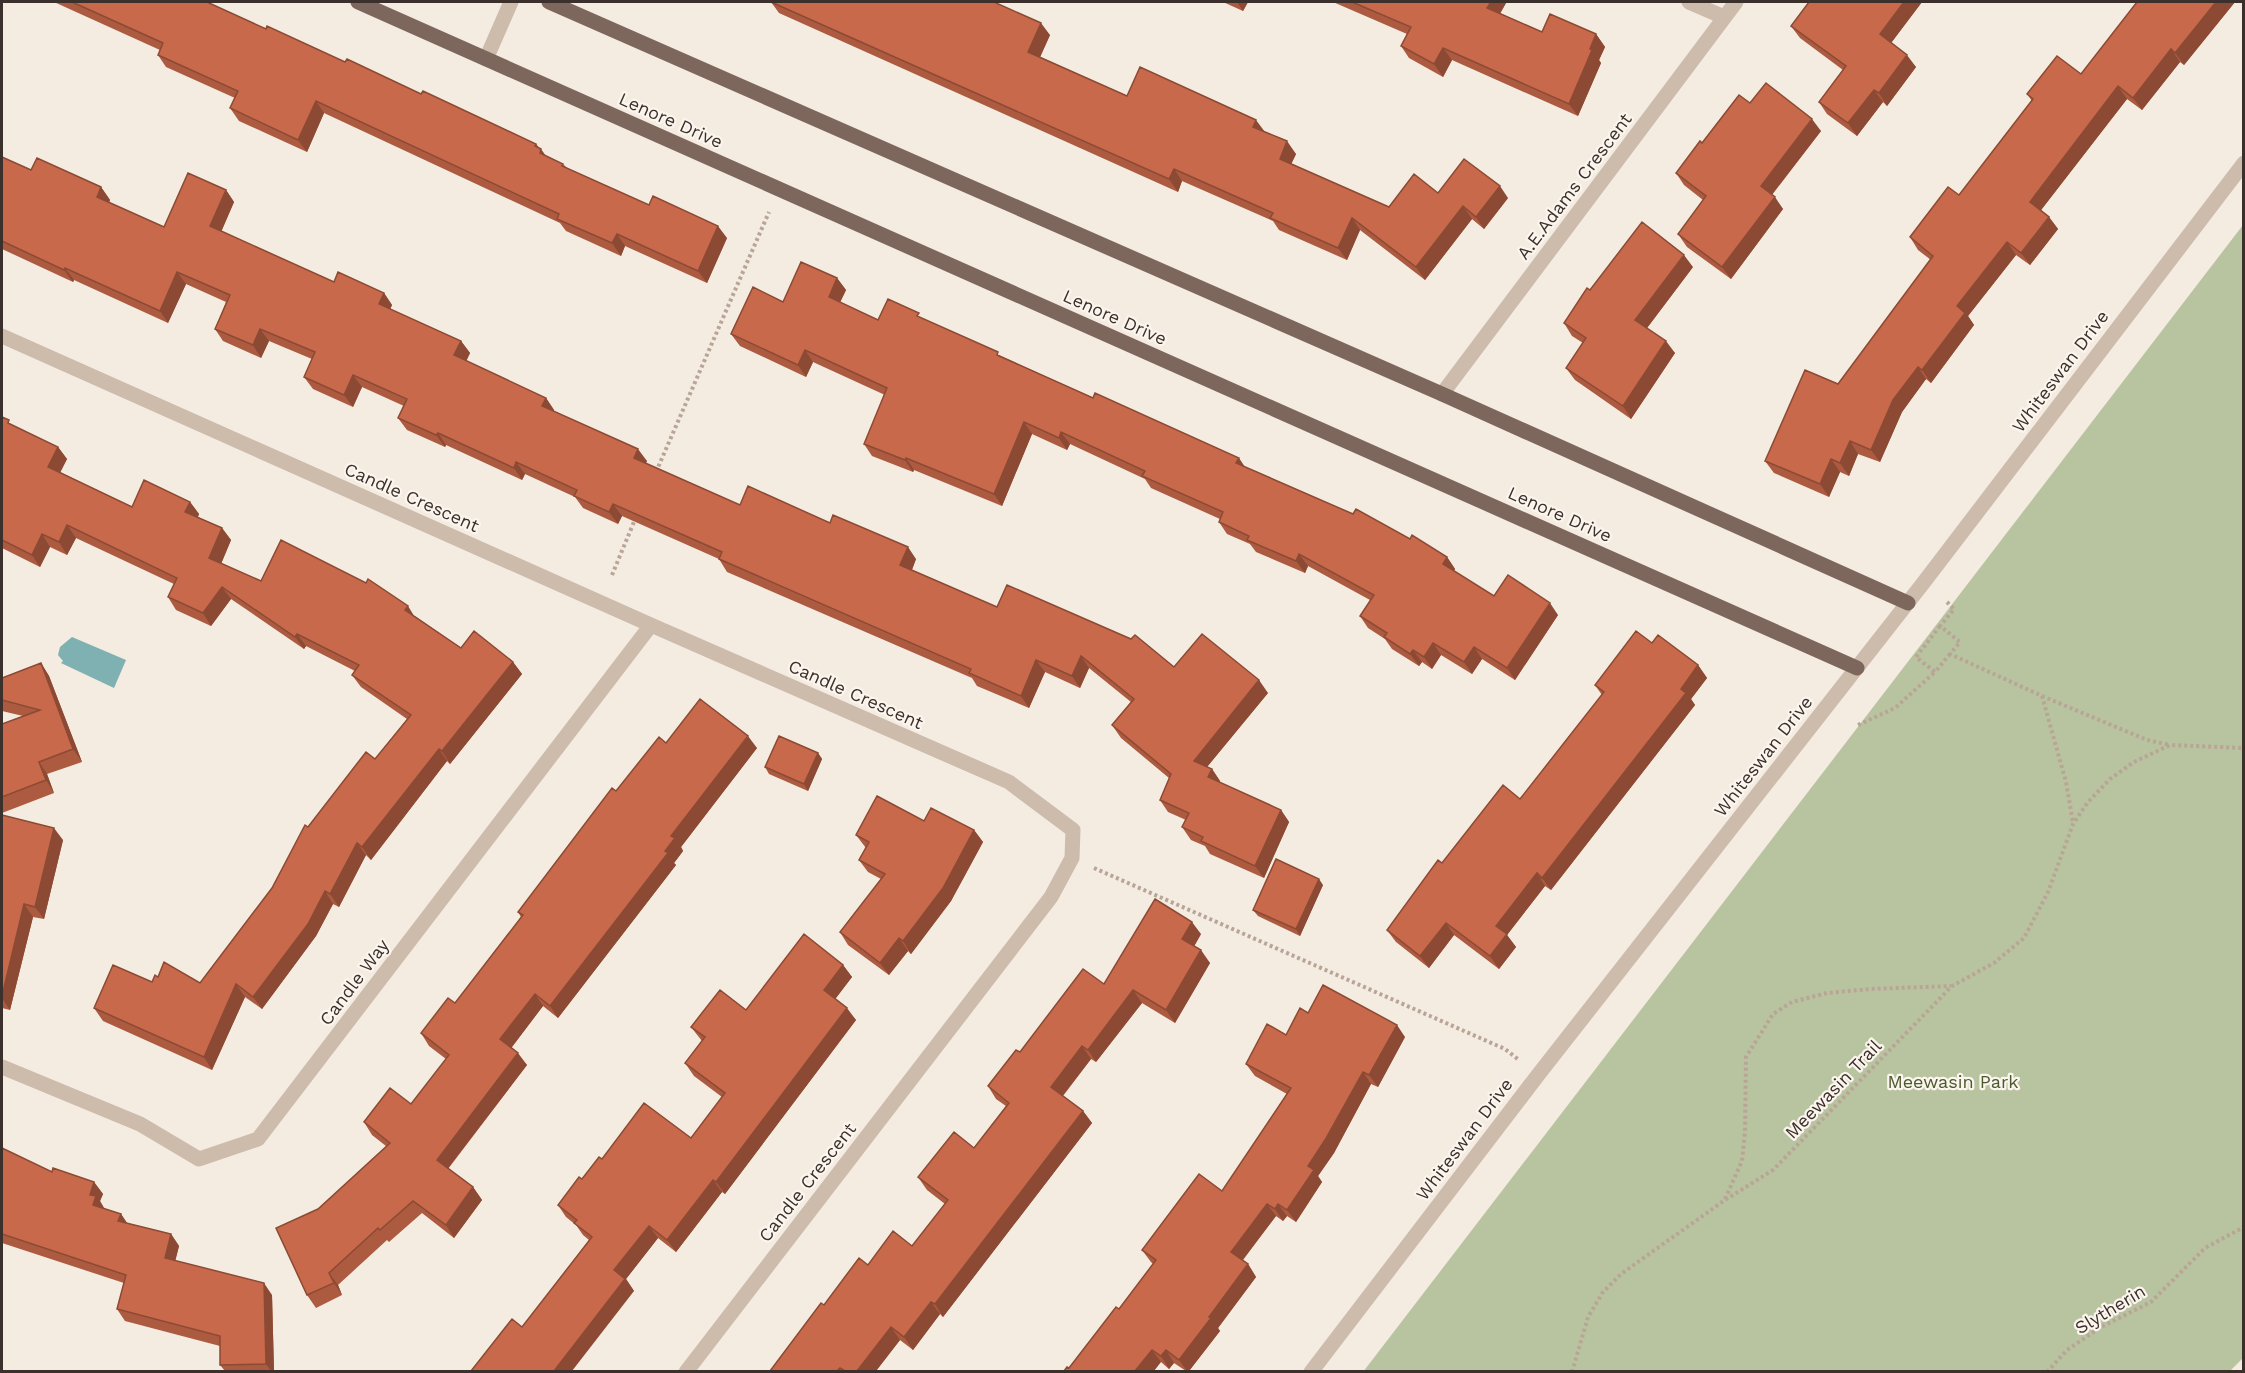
<svg xmlns="http://www.w3.org/2000/svg" width="2245" height="1373" font-family="'Work Sans',sans-serif">
  <style>
    .green { fill: #b8c4a0 }
    .water { fill: #7fb0b2 }
    .lines { fill: none; stroke-linecap: round; stroke-linejoin: round }
    .path { stroke: #b9a596; stroke-width: 4; stroke-dasharray: 3 3; stroke-linecap: butt }
    .minor { stroke: #cdbbac; stroke-width: 15 }
    .major { stroke: #7d675c; stroke-width: 15 }
    .wall { fill: #ac5a40 }
    .shaded-wall { fill: #8c4a34 }
    .building { fill: #c8694b; stroke: #8c4a34; stroke-width: 1.5 }
    .labels { text-anchor: middle; dominant-baseline: central; stroke-width: 4.5; stroke-linejoin: round; paint-order: stroke }
    .street-label { font-size: 18px; fill: #3b302b; stroke: #fbf5ee }
    .park-label { font-size: 18px; fill: #4a5a2e; stroke: #fbf5ee }
  </style>
  <rect width="100%" height="100%" fill="#f4ebe1"/>
  <path class="green" d="M 2243,225 L 2243,1358 L 2229,1372 L 1363,1372 Z"/>
  <path class="water" d="M 72,637 L 126,660 L 114,688 L 61,663 L 63,661 L 58,655 L 60,647 Z"/>
  <g class="lines">
    <path class="path" d="M 656,472 L 769,212
      M 612,575 L 636,517
      M 1947,602 L 1954,609 L 1940,626 L 1960,642 L 1950,654 L 2042,696 L 2066,782 L 2073,823
      M 1940,626 L 1916,657 L 1935,672 L 1950,654
      M 2042,696 L 2147,740 L 2170,745
      M 1858,725 L 1895,708 L 1935,672
      M 1094,868 L 1505,1049 L 1519,1060
      M 1725,1199 L 1742,1161 L 1745,1131 L 1746,1057 L 1773,1014 L 1792,1002 L 1827,993 L 1870,989 L 1951,986
      M 1572,1372 L 1588,1317 L 1603,1292 L 1621,1274 L 1725,1200 L 1773,1170 L 1952,986 L 1994,963 L 2024,938 L 2048,892 L 2073,824 L 2088,802 L 2110,779 L 2134,762 L 2170,745 L 2244,748
      M 2047,1372 L 2067,1350 L 2101,1327 L 2151,1302 L 2205,1248 L 2244,1227"/>
    <path class="minor" d="M 1689,2 L 1724,17
      M 486,59 L 511,2
      M 2,336 L 651,625 L 1009,782 L 1073,830 L 1072,858 L 1051,897 L 686,1372
      M 1442,394 L 1736,2
      M 2,1067 L 140,1124 L 199,1159 L 258,1139 L 651,625
      M 1311,1372 L 1538,1075 L 1924,582 L 2244,163"/>
    <path class="major" d="M 358,2 L 1857,668
      M 549,2 L 1442,394 L 1908,603"/>
  </g>
  <path class="wall" d="M 54,2 L 207,2 L 266,29 L 421,94 L 536,144 L 546,156 L 563,164 L 567,168 L 649,205 L 727,238 L 707,283 L 625,246 L 621,256 L 566,231 L 560,223 L 324,113 L 307,152 L 239,121 L 230,108 L 235,98 L 166,67 L 158,55 L 160,50 Z
    M 771,2 L 1050,35 L 1040,57 L 1127,96 L 1264,131 L 1296,154 L 1291,164 L 1389,207 L 1438,193 L 1508,198 L 1484,229 L 1472,219 L 1425,280 L 1360,230 L 1347,260 L 1279,230 L 1273,221 L 1182,181 L 1178,192 L 779,13 Z
    M 1223,2 L 1248,2 L 1243,11 Z
    M 1333,2 L 1505,2 L 1506,3 L 1500,13 L 1542,32 L 1596,34 L 1605,47 L 1599,60 L 1601,63 L 1578,116 L 1452,60 L 1443,77 L 1409,58 L 1401,46 L 1407,34 Z
    M 1922,2 L 1891,43 L 1916,67 L 1887,106 L 1883,102 L 1857,136 L 1827,114 L 1819,102 L 1843,70 L 1800,38 L 1791,26 Z
    M 2137,2 L 2235,2 L 2184,65 L 2180,62 L 2142,110 L 2127,99 L 2041,210 L 2049,217 L 2058,229 L 2030,265 L 2016,255 L 1968,316 L 1974,325 L 1931,383 L 1926,379 L 1902,412 L 1880,462 L 1858,454 L 1849,476 L 1840,472 L 1829,497 L 1774,473 L 1765,461 L 1838,384 L 1931,260 L 1918,250 L 1910,237 L 1959,195 L 2032,101 L 2027,94 L 2081,74 Z
    M 1750,103 L 1821,131 L 1772,195 L 1783,209 L 1731,279 L 1687,247 L 1678,234 L 1703,200 L 1684,185 L 1676,173 L 1702,143 Z
    M 2,157 L 31,170 L 101,187 L 110,200 L 109,203 L 164,227 L 226,190 L 234,202 L 221,232 L 334,282 L 384,293 L 392,305 L 390,309 L 461,341 L 470,353 L 466,361 L 546,398 L 554,410 L 554,411 L 647,461 L 645,464 L 740,505 L 830,523 L 916,559 L 912,570 L 997,607 L 1174,667 L 1268,693 L 1207,767 L 1212,769 L 1220,781 L 1220,783 L 1281,810 L 1289,822 L 1264,878 L 1210,854 L 1205,846 L 1191,840 L 1182,827 L 1186,820 L 1168,812 L 1160,800 L 1169,778 L 1121,738 L 1112,725 L 1131,702 L 1089,668 L 1080,688 L 1045,672 L 1029,708 L 977,686 L 972,678 L 727,572 L 719,559 L 622,516 L 618,524 L 583,508 L 575,497 L 525,474 L 522,480 L 446,445 L 445,447 L 407,430 L 398,418 L 404,406 L 362,387 L 353,407 L 313,389 L 304,377 L 312,359 L 269,341 L 261,358 L 223,341 L 215,329 L 226,302 L 186,284 L 168,323 L 74,280 L 73,282 L 2,249 Z
    M 1693,267 L 1647,328 L 1675,353 L 1631,419 L 1575,380 L 1566,368 L 1583,343 L 1572,336 L 1564,323 L 1590,290 Z
    M 837,278 L 846,290 L 840,302 L 878,320 L 922,318 L 1001,356 L 1245,467 L 1410,539 L 1447,557 L 1455,569 L 1454,571 L 1494,596 L 1558,615 L 1515,680 L 1482,659 L 1472,674 L 1441,655 L 1432,669 L 1422,662 L 1419,666 L 1392,649 L 1385,639 L 1368,628 L 1360,616 L 1370,600 L 1308,566 L 1305,573 L 1256,552 L 1250,544 L 1227,534 L 1219,522 L 1220,519 L 1151,488 L 1145,479 L 1070,444 L 1067,450 L 1032,434 L 1002,506 L 914,470 L 913,472 L 872,456 L 864,444 L 885,395 L 813,362 L 806,377 L 740,346 L 731,334 L 783,302 Z
    M 2,417 L 13,426 L 58,447 L 67,459 L 60,472 L 132,507 L 190,502 L 199,514 L 198,517 L 222,528 L 231,540 L 221,564 L 261,581 L 415,616 L 461,648 L 513,662 L 522,674 L 450,764 L 447,761 L 371,860 L 366,855 L 339,907 L 333,904 L 316,936 L 262,1009 L 245,997 L 212,1070 L 103,1021 L 94,1008 L 152,982 L 158,977 L 200,983 L 272,888 L 308,827 L 375,759 L 407,719 L 361,687 L 352,675 L 355,671 L 306,646 L 304,649 L 231,599 L 211,626 L 176,610 L 168,597 L 174,584 L 76,538 L 67,555 L 50,547 L 40,567 L 2,548 Z
    M 1652,643 L 1698,665 L 1707,678 L 1691,699 L 1695,705 L 1551,890 L 1545,886 L 1507,935 L 1516,947 L 1499,969 L 1454,935 L 1429,968 L 1396,942 L 1387,930 L 1520,799 L 1602,695 L 1595,685 Z
    M 41,663 L 49,676 L 82,762 L 47,774 L 54,793 L 2,813 L 2,724 L 23,716 L 2,711 L 2,678 Z
    M 666,743 L 757,748 L 681,847 L 683,851 L 674,863 L 676,865 L 558,1018 L 543,1006 L 511,1048 L 527,1065 L 448,1169 L 473,1187 L 482,1200 L 454,1238 L 422,1213 L 389,1242 L 387,1240 L 338,1285 L 342,1295 L 316,1308 L 307,1295 L 386,1146 L 372,1135 L 364,1122 L 411,1104 L 446,1059 L 429,1046 L 421,1033 L 455,1003 L 521,917 L 518,912 L 616,791 Z
    M 818,753 L 822,759 L 808,791 L 769,774 L 765,767 Z
    M 2,815 L 63,840 L 44,919 L 33,917 L 10,1010 L 2,1008 Z
    M 924,821 L 974,830 L 983,842 L 951,901 L 911,954 L 908,951 L 889,975 L 848,945 L 840,932 L 881,879 L 868,872 L 859,860 L 866,848 L 856,835 Z
    M 1323,885 L 1300,936 L 1258,916 L 1253,910 Z
    M 1201,934 L 1194,946 L 1210,963 L 1175,1023 L 1142,1003 L 1096,1062 L 1091,1059 L 1063,1096 L 1083,1111 L 1092,1123 L 943,1317 L 940,1314 L 913,1350 L 900,1340 L 876,1371 L 770,1371 L 824,1305 L 868,1265 L 912,1246 L 945,1204 L 927,1190 L 918,1177 L 974,1148 L 1006,1106 L 996,1099 L 988,1086 L 1020,1052 L 1104,984 Z
    M 843,965 L 852,977 L 835,999 L 856,1020 L 725,1194 L 722,1192 L 676,1252 L 658,1238 L 626,1279 L 634,1291 L 522,1327 L 589,1240 L 583,1235 L 576,1225 L 566,1217 L 558,1205 L 602,1159 L 691,1138 L 722,1097 L 694,1076 L 685,1063 L 702,1041 L 691,1027 L 746,1010 Z
    M 1308,1013 L 1405,1037 L 1378,1087 L 1371,1084 L 1334,1153 L 1318,1176 L 1322,1182 L 1296,1222 L 1287,1216 L 1283,1221 L 1276,1216 L 1242,1260 L 1248,1264 L 1256,1277 L 1218,1328 L 1220,1331 L 1189,1371 L 1186,1371 L 1174,1363 L 1169,1369 L 1161,1362 L 1069,1368 L 1119,1309 L 1153,1264 L 1151,1262 L 1142,1250 L 1222,1191 L 1287,1094 L 1255,1076 L 1246,1064 L 1286,1035 Z
    M 2,1148 L 52,1172 L 94,1182 L 103,1194 L 100,1201 L 104,1208 L 104,1209 L 121,1214 L 127,1223 L 171,1234 L 179,1246 L 175,1261 L 272,1295 L 274,1371 L 225,1371 L 220,1365 L 220,1346 L 125,1321 L 117,1309 L 124,1283 L 2,1243 Z"/>
  <path class="shaded-wall" d="M 1237,2 L 1248,2 L 1243,11 Z
    M 1491,2 L 1505,2 L 1506,3 L 1496,21 L 1487,8 Z
    M 1904,2 L 1922,2 L 1888,47 L 1880,34 Z
    M 2216,2 L 2235,2 L 2184,65 L 2175,53 Z
    M 1041,23 L 1050,35 L 1037,64 L 1028,52 Z
    M 1596,34 L 1605,47 L 1599,60 L 1601,63 L 1578,116 L 1569,104 Z
    M 1443,48 L 1452,60 L 1443,77 L 1434,64 Z
    M 2171,49 L 2180,62 L 2142,110 L 2133,98 Z
    M 1907,55 L 1916,67 L 1887,106 L 1879,93 Z
    M 2118,86 L 2127,99 L 2038,214 L 2030,202 Z
    M 1874,90 L 1883,102 L 1857,136 L 1848,123 Z
    M 316,101 L 324,113 L 307,152 L 298,140 Z
    M 1812,119 L 1821,131 L 1769,198 L 1761,186 Z
    M 1256,120 L 1265,132 L 1253,127 Z
    M 1287,141 L 1296,154 L 1288,171 L 1280,159 Z
    M 536,144 L 541,151 L 541,149 L 550,162 L 548,166 L 535,146 Z
    M 1174,169 L 1182,181 L 1178,192 L 1169,179 Z
    M 1500,186 L 1508,198 L 1484,229 L 1476,217 Z
    M 101,187 L 110,200 L 105,210 L 97,197 Z
    M 226,190 L 234,202 L 218,239 L 210,226 Z
    M 1775,197 L 1783,209 L 1731,279 L 1722,267 Z
    M 1463,206 L 1472,219 L 1425,280 L 1416,267 Z
    M 2049,217 L 2058,229 L 2030,265 L 2021,253 Z
    M 1352,218 L 1360,230 L 1347,260 L 1338,248 Z
    M 718,226 L 727,238 L 707,283 L 698,271 Z
    M 617,234 L 625,246 L 621,256 L 612,243 Z
    M 2007,242 L 2016,255 L 1968,316 L 1974,325 L 1931,383 L 1922,370 L 1957,306 Z
    M 1684,255 L 1693,267 L 1644,332 L 1635,320 Z
    M 65,268 L 74,280 L 73,282 L 64,270 Z
    M 177,272 L 186,284 L 168,323 L 160,311 Z
    M 837,278 L 846,290 L 837,309 L 829,297 Z
    M 384,293 L 392,305 L 387,316 L 379,304 Z
    M 260,329 L 269,341 L 261,358 L 253,345 Z
    M 461,341 L 470,353 L 463,368 L 454,355 Z
    M 1666,341 L 1675,353 L 1631,419 L 1623,406 Z
    M 805,350 L 813,362 L 806,377 L 798,365 Z
    M 1918,367 L 1926,379 L 1902,412 L 1880,462 L 1871,450 L 1893,400 Z
    M 353,375 L 362,387 L 353,407 L 344,395 Z
    M 546,398 L 554,410 L 550,418 L 542,406 Z
    M 1024,422 L 1032,434 L 1002,506 L 994,494 Z
    M 1061,432 L 1070,444 L 1067,450 L 1059,438 Z
    M 438,433 L 446,445 L 445,447 L 436,435 Z
    M 1850,441 L 1858,454 L 1849,476 L 1840,463 Z
    M 58,447 L 67,459 L 57,479 L 48,467 Z
    M 638,449 L 647,461 L 642,471 L 634,458 Z
    M 906,458 L 914,470 L 913,472 L 905,460 Z
    M 1239,458 L 1247,470 L 1236,463 Z
    M 1831,459 L 1840,472 L 1829,497 L 1820,484 Z
    M 516,462 L 525,474 L 522,480 L 514,468 Z
    M 190,502 L 199,514 L 194,525 L 185,512 Z
    M 613,504 L 622,516 L 618,524 L 609,512 Z
    M 67,525 L 76,538 L 67,555 L 59,542 Z
    M 222,528 L 231,540 L 218,571 L 209,558 Z
    M 42,534 L 50,547 L 40,567 L 32,555 Z
    M 908,547 L 916,559 L 909,577 L 900,565 Z
    M 1299,554 L 1308,566 L 1305,573 L 1296,561 Z
    M 1447,557 L 1455,569 L 1451,576 L 1443,564 Z
    M 222,587 L 231,599 L 211,626 L 203,613 Z
    M 1550,603 L 1558,615 L 1515,680 L 1507,668 Z
    M 408,606 L 416,619 L 405,610 Z
    M 297,634 L 306,646 L 304,649 L 295,637 Z
    M 1433,643 L 1441,655 L 1432,669 L 1424,657 Z
    M 1474,647 L 1482,659 L 1472,674 L 1464,662 Z
    M 1413,650 L 1422,662 L 1419,666 L 1410,654 Z
    M 1081,656 L 1089,668 L 1080,688 L 1072,676 Z
    M 1036,660 L 1045,672 L 1029,708 L 1021,696 Z
    M 513,662 L 522,674 L 450,764 L 442,751 Z
    M 41,663 L 49,676 L 82,762 L 73,749 Z
    M 1698,665 L 1707,678 L 1691,699 L 1695,705 L 1551,890 L 1542,878 Z
    M 1259,680 L 1268,693 L 1202,773 L 1194,761 Z
    M 748,736 L 757,748 L 681,847 L 683,851 L 674,863 L 676,865 L 558,1018 L 550,1006 L 665,851 L 671,836 Z
    M 439,749 L 447,761 L 371,860 L 362,847 Z
    M 818,753 L 822,759 L 808,791 L 804,784 Z
    M 39,762 L 47,774 L 54,793 L 46,780 Z
    M 1212,769 L 1220,781 L 1216,790 L 1208,777 Z
    M 1281,810 L 1289,822 L 1264,878 L 1255,866 Z
    M 54,828 L 63,840 L 44,919 L 35,907 Z
    M 974,830 L 983,842 L 951,901 L 911,954 L 903,941 Z
    M 357,843 L 366,855 L 339,907 L 330,894 Z
    M 1537,873 L 1545,886 L 1507,935 L 1516,947 L 1499,969 L 1490,956 L 1496,926 Z
    M 1319,879 L 1323,885 L 1300,936 L 1296,929 Z
    M 325,891 L 333,904 L 316,936 L 262,1009 L 253,997 Z
    M 24,904 L 33,917 L 10,1010 L 2,998 L 2,996 Z
    M 1192,922 L 1201,934 L 1191,952 L 1182,939 Z
    M 1446,923 L 1454,935 L 1429,968 L 1420,956 Z
    M 899,938 L 908,951 L 889,975 L 880,963 Z
    M 1201,950 L 1210,963 L 1175,1023 L 1166,1010 Z
    M 843,965 L 852,977 L 833,1002 L 824,990 Z
    M 236,984 L 245,997 L 212,1070 L 204,1057 Z
    M 1133,990 L 1142,1003 L 1096,1062 L 1088,1050 Z
    M 535,994 L 543,1006 L 509,1051 L 500,1039 Z
    M 847,1008 L 856,1020 L 725,1194 L 716,1182 Z
    M 1397,1025 L 1405,1037 L 1378,1087 L 1369,1075 Z
    M 1082,1046 L 1091,1059 L 1060,1099 L 1051,1087 Z
    M 518,1053 L 527,1065 L 445,1172 L 437,1160 Z
    M 1363,1072 L 1371,1084 L 1334,1153 L 1318,1176 L 1322,1182 L 1296,1222 L 1287,1210 L 1308,1166 Z
    M 1083,1111 L 1092,1123 L 943,1317 L 935,1304 Z
    M 713,1180 L 722,1192 L 676,1252 L 667,1240 Z
    M 94,1182 L 103,1194 L 100,1201 L 104,1208 L 101,1217 L 93,1205 L 90,1195 Z
    M 473,1187 L 482,1200 L 454,1238 L 446,1225 Z
    M 1267,1204 L 1276,1216 L 1240,1264 L 1231,1252 Z
    M 1278,1204 L 1287,1216 L 1283,1221 L 1275,1209 Z
    M 121,1214 L 129,1226 L 118,1221 Z
    M 649,1226 L 658,1238 L 626,1279 L 634,1291 L 572,1371 L 554,1371 L 614,1270 Z
    M 171,1234 L 179,1246 L 173,1270 L 165,1258 Z
    M 1248,1264 L 1256,1277 L 1218,1328 L 1220,1331 L 1189,1371 L 1187,1371 L 1179,1360 L 1209,1317 Z
    M 329,1273 L 338,1285 L 342,1295 L 334,1283 Z
    M 264,1283 L 272,1295 L 274,1371 L 271,1371 L 266,1364 Z
    M 931,1302 L 940,1314 L 913,1350 L 904,1337 Z
    M 891,1327 L 900,1340 L 876,1371 L 857,1371 Z
    M 1152,1350 L 1161,1362 L 1154,1371 L 1135,1371 Z
    M 1166,1350 L 1174,1363 L 1169,1369 L 1161,1356 Z"/>
  <path class="building" d="M 72,2 L 207,2 L 266,29 L 267,26 L 345,62 L 347,59 L 421,94 L 423,91 L 536,144 L 535,146 L 541,149 L 540,153 L 563,164 L 562,166 L 649,205 L 653,196 L 718,226 L 698,271 L 617,234 L 612,243 L 557,219 L 559,214 L 316,101 L 298,140 L 230,108 L 238,91 L 158,55 L 163,43 Z
    M 771,2 L 994,2 L 1041,23 L 1028,52 L 1127,96 L 1140,67 L 1256,120 L 1253,127 L 1287,141 L 1280,159 L 1389,207 L 1414,174 L 1438,193 L 1464,159 L 1500,186 L 1476,217 L 1463,206 L 1416,267 L 1352,218 L 1338,248 L 1270,218 L 1273,213 L 1174,169 L 1169,179 Z
    M 1352,2 L 1491,2 L 1487,8 L 1542,32 L 1550,14 L 1596,34 L 1590,49 L 1592,50 L 1569,104 L 1443,48 L 1434,64 L 1401,46 L 1411,27 Z
    M 1809,2 L 1904,2 L 1880,34 L 1907,55 L 1879,93 L 1874,90 L 1848,123 L 1819,102 L 1846,66 L 1791,26 Z
    M 2137,2 L 2216,2 L 2175,53 L 2171,49 L 2133,98 L 2118,86 L 2030,202 L 2049,217 L 2021,253 L 2007,242 L 1957,306 L 1965,313 L 1922,370 L 1918,367 L 1893,400 L 1871,450 L 1850,441 L 1840,463 L 1831,459 L 1820,484 L 1765,461 L 1805,370 L 1838,384 L 1933,256 L 1910,237 L 1948,187 L 1959,195 L 2033,99 L 2027,94 L 2057,56 L 2081,74 Z
    M 1766,83 L 1812,119 L 1761,186 L 1775,197 L 1722,267 L 1678,234 L 1706,196 L 1676,173 L 1700,141 L 1702,143 L 1739,95 L 1750,103 Z
    M 2,157 L 31,170 L 37,158 L 101,187 L 97,197 L 164,227 L 188,173 L 226,190 L 210,226 L 334,282 L 338,272 L 384,293 L 379,304 L 461,341 L 454,355 L 546,398 L 542,406 L 638,449 L 634,458 L 740,505 L 748,486 L 830,523 L 833,515 L 908,547 L 900,565 L 997,607 L 1007,585 L 1131,639 L 1135,635 L 1174,667 L 1202,634 L 1259,680 L 1194,761 L 1212,769 L 1208,777 L 1281,810 L 1255,866 L 1201,841 L 1203,837 L 1182,827 L 1189,813 L 1160,800 L 1171,774 L 1112,725 L 1134,699 L 1081,656 L 1072,676 L 1036,660 L 1021,696 L 969,673 L 971,669 L 719,559 L 722,552 L 613,504 L 609,512 L 574,496 L 577,490 L 516,462 L 514,468 L 438,433 L 436,435 L 398,418 L 407,399 L 353,375 L 344,395 L 304,377 L 315,352 L 260,329 L 253,345 L 215,329 L 230,295 L 177,272 L 160,311 L 65,268 L 64,270 L 2,241 Z
    M 1642,222 L 1684,255 L 1635,320 L 1666,341 L 1623,406 L 1566,368 L 1586,338 L 1564,323 L 1587,288 L 1590,290 Z
    M 801,262 L 837,278 L 829,297 L 878,320 L 888,299 L 919,313 L 917,316 L 998,352 L 997,355 L 1093,398 L 1095,393 L 1239,458 L 1236,463 L 1353,514 L 1356,509 L 1410,539 L 1412,535 L 1447,557 L 1443,564 L 1494,596 L 1508,575 L 1550,603 L 1507,668 L 1474,647 L 1464,662 L 1433,643 L 1424,657 L 1413,650 L 1410,654 L 1384,637 L 1387,633 L 1360,616 L 1374,595 L 1299,554 L 1296,561 L 1247,540 L 1249,536 L 1219,522 L 1223,512 L 1142,476 L 1145,471 L 1061,432 L 1059,438 L 1024,422 L 994,494 L 906,458 L 905,460 L 864,444 L 887,388 L 805,350 L 798,365 L 731,334 L 753,287 L 783,302 Z
    M 2,417 L 9,420 L 8,423 L 58,447 L 48,467 L 132,507 L 144,480 L 190,502 L 185,512 L 222,528 L 209,558 L 261,581 L 281,540 L 366,583 L 368,579 L 408,606 L 405,610 L 461,648 L 474,631 L 513,662 L 442,751 L 439,749 L 362,847 L 357,843 L 330,894 L 325,891 L 308,924 L 253,997 L 236,984 L 204,1057 L 94,1008 L 113,965 L 152,982 L 155,975 L 158,977 L 164,962 L 200,983 L 272,888 L 305,825 L 308,827 L 366,752 L 375,759 L 411,715 L 352,675 L 359,665 L 297,634 L 295,637 L 222,587 L 203,613 L 168,597 L 177,578 L 67,525 L 59,542 L 42,534 L 32,555 L 2,540 Z
    M 1636,631 L 1652,643 L 1658,635 L 1698,665 L 1681,689 L 1686,693 L 1542,878 L 1537,873 L 1496,926 L 1507,934 L 1490,956 L 1446,923 L 1420,956 L 1387,930 L 1438,860 L 1442,863 L 1503,785 L 1520,799 L 1604,692 L 1595,685 Z
    M 41,663 L 73,749 L 39,762 L 46,780 L 2,797 L 2,724 L 40,710 L 2,700 L 2,678 Z
    M 700,699 L 748,736 L 671,836 L 675,838 L 665,851 L 668,853 L 550,1006 L 535,994 L 500,1039 L 518,1053 L 437,1160 L 473,1187 L 446,1225 L 413,1201 L 380,1230 L 378,1228 L 329,1273 L 334,1283 L 307,1295 L 276,1228 L 318,1209 L 390,1143 L 364,1122 L 390,1088 L 411,1104 L 449,1055 L 421,1033 L 448,998 L 455,1003 L 523,915 L 518,912 L 612,788 L 616,791 L 659,737 L 666,743 Z
    M 779,736 L 818,753 L 804,784 L 765,767 Z
    M 877,796 L 924,821 L 931,808 L 974,830 L 943,888 L 903,941 L 899,938 L 880,963 L 840,932 L 885,874 L 859,860 L 869,842 L 856,835 Z
    M 2,815 L 54,828 L 35,907 L 24,904 L 2,996 Z
    M 1276,859 L 1319,879 L 1296,929 L 1253,910 Z
    M 1155,899 L 1192,922 L 1182,939 L 1201,950 L 1166,1010 L 1133,990 L 1088,1050 L 1082,1046 L 1051,1087 L 1083,1111 L 935,1304 L 931,1302 L 904,1337 L 891,1327 L 857,1371 L 845,1371 L 840,1368 L 837,1371 L 770,1371 L 821,1303 L 824,1305 L 859,1258 L 868,1265 L 893,1231 L 912,1246 L 948,1200 L 918,1177 L 954,1132 L 974,1148 L 1009,1103 L 988,1086 L 1016,1050 L 1020,1052 L 1083,969 L 1104,984 Z
    M 804,934 L 843,965 L 824,990 L 847,1008 L 716,1182 L 713,1180 L 667,1240 L 649,1226 L 614,1270 L 625,1279 L 554,1371 L 471,1371 L 512,1319 L 522,1327 L 592,1237 L 574,1223 L 577,1220 L 558,1205 L 579,1177 L 582,1179 L 599,1157 L 602,1159 L 644,1103 L 691,1138 L 725,1093 L 685,1063 L 705,1037 L 691,1027 L 720,990 L 746,1010 Z
    M 1323,985 L 1397,1025 L 1369,1075 L 1363,1072 L 1325,1140 L 1308,1166 L 1314,1170 L 1287,1210 L 1278,1204 L 1275,1209 L 1267,1204 L 1231,1252 L 1248,1264 L 1209,1317 L 1211,1318 L 1179,1360 L 1166,1350 L 1161,1356 L 1152,1350 L 1135,1371 L 1064,1371 L 1067,1367 L 1069,1368 L 1116,1307 L 1119,1309 L 1156,1260 L 1142,1250 L 1199,1174 L 1222,1191 L 1291,1088 L 1246,1064 L 1267,1024 L 1286,1035 L 1300,1008 L 1308,1013 Z
    M 2,1148 L 52,1172 L 53,1168 L 94,1182 L 90,1195 L 96,1196 L 93,1205 L 121,1214 L 118,1221 L 171,1234 L 165,1258 L 264,1283 L 266,1364 L 220,1365 L 220,1336 L 117,1309 L 126,1275 L 2,1234 Z"/>
  <g class="labels">
    <g class="street-label">
      <text transform="translate(671 120) rotate(24)">Lenore Drive</text>
      <text transform="translate(1574 186) rotate(-53)">A.E.Adams Crescent</text>
      <text transform="translate(1115 317) rotate(24)">Lenore Drive</text>
      <text transform="translate(2060 371) rotate(-53)">Whiteswan Drive</text>
      <text transform="translate(412 497) rotate(24)">Candle Crescent</text>
      <text transform="translate(1560 514) rotate(24)">Lenore Drive</text>
      <text transform="translate(856 694) rotate(24)">Candle Crescent</text>
      <text transform="translate(1763 756) rotate(-52)">Whiteswan Drive</text>
      <text transform="translate(354 982) rotate(-53)">Candle Way</text>
      <text transform="translate(1833 1089) rotate(-46)">Meewasin Trail</text>
      <text transform="translate(1464 1139) rotate(-53)">Whiteswan Drive</text>
      <text transform="translate(807 1182) rotate(-52)">Candle Crescent</text>
      <text transform="translate(2110 1309) rotate(-31)">Slytherin</text>
    </g>
    <g class="park-label">
      <text x="1953" y="1081">Meewasin Park</text>
    </g>
  </g>
  <rect width="2245" height="1373" fill="none" stroke="#3b302b" stroke-width="6"/>
</svg>
